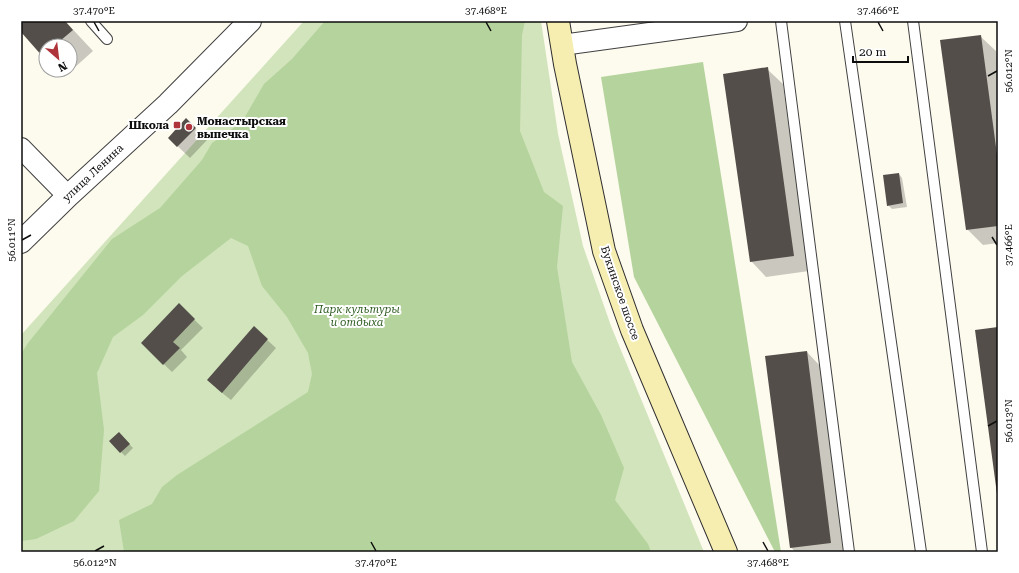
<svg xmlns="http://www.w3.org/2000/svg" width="1019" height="573" font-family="'Roboto Serif',serif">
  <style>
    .green { fill: #d1e4bb }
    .forest { fill: #b5d39c }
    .shadow { fill: #0003 }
    .building { fill: #544e4a }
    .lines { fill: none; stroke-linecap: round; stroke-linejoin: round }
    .service-casing { stroke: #404040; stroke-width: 12 }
    .minor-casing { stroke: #404040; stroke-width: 22 }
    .tertiary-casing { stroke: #404040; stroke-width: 24 }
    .secondary-casing { stroke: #2f2f2f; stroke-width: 24 }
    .service { stroke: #fff; stroke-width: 10 }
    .minor { stroke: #fff; stroke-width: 20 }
    .tertiary { stroke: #fff; stroke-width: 22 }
    .secondary { stroke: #f6eeb0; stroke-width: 22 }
    .ticks { fill: none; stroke: #0d0d0d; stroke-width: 1.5 }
    .poi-dot { fill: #ae333a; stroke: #fff; stroke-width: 1.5 }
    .labels { text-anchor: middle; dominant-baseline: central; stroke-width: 4; stroke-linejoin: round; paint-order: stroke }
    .poi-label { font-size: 11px; font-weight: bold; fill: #0d0d0d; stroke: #fff; text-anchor: start }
    .street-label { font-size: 11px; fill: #0d0d0d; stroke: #fff }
    .park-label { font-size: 11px; font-style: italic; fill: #305d24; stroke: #fff }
    .neatline { fill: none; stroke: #0d0d0d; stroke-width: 1.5 }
    .ticks-label { font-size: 10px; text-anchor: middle; fill: #0d0d0d }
  </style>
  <rect width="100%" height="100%" fill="#fdfaee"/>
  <path class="green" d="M 304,21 L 541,21 L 558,134 L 583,246 L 611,326 L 704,552 L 21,552 L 21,335 Z"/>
  <path class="forest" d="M 325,21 L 525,21 L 522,35 L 520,131 L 544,192 L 563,206 L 557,267 L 572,362 L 601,415 L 624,468 L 615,500 L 648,544 L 651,552 L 124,552 L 119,520 L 152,504 L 162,487 L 177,475 L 308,392 L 312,374 L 308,353 L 287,317 L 262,286 L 248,246 L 231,238 L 182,276 L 143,315 L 113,337 L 97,373 L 104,430 L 99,491 L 74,521 L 36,539 L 21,541 L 21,354 L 28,343 L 112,239 L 160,208 L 202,160 L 212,143 L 242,122 L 264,84 L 292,59 Z
    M 703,62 L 781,552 L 775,552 L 634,277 L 601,77 Z"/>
  <path class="shadow" d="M 21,21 L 65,21 L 93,51 L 64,77 L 57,70 L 70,70 L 70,46 L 46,46 L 46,59 L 21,31 Z
    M 980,36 L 996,51 L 998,66 L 998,243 L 983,245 L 967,229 Z
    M 767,69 L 783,84 L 809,271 L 766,277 L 751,261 Z
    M 186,120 L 207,140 L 190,158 L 169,138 Z
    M 899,174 L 902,178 L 907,207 L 892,209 L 888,205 Z
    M 179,305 L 203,328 L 181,350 L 187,357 L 172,372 L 142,343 Z
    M 254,328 L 276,348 L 231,400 L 216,388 Z
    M 807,352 L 822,368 L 846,552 L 795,552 L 791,547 Z
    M 119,433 L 133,448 L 125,456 L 110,441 Z"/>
  <path class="building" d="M 21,21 L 65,21 L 73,30 L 54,46 L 46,46 L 46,54 L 43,57 L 21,32 Z
    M 981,35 L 998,162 L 998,226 L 966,230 L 940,40 Z
    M 768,67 L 794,256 L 750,262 L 723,74 Z
    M 186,118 L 196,128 L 177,147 L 168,138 Z
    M 899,173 L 903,203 L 887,206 L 883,175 Z
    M 179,303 L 195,319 L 173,342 L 180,348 L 163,365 L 141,343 Z
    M 254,326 L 268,339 L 222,393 L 207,380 Z
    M 998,327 L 998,494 L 997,494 L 975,330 Z
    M 807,351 L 831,543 L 790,548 L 765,356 Z
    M 119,432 L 130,444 L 120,453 L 109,441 Z"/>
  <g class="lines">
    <g class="service-casing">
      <path id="service" d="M 91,21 L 107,39
        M 781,21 L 849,552
        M 845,21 L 921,552
        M 913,21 L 982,552"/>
    </g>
    <g class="minor-casing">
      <path id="minor" d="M 562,45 L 737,21
        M 21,148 L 68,196"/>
    </g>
    <g class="tertiary-casing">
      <path id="tertiary" d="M 21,242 L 68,196 L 168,104 L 250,21"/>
    </g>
    <g class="secondary-casing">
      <path id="secondary" d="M 558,21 L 565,64 L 604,251 L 632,330 L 726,552"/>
    </g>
    <use href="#service" class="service"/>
    <use href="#minor" class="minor"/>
    <use href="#tertiary" class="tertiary"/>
    <use href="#secondary" class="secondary"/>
  </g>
  <path class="ticks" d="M 94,22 L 99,31M 486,22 L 491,31M 878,22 L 883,31M 988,76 L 997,71M 992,237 L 997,245M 22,240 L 31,235M 988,426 L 997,421M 371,542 L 376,551M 763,542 L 768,551M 95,551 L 104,546"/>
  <g class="poi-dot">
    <rect x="173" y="121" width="8" height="8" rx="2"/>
    <circle cx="189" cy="127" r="4"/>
  </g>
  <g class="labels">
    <g class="poi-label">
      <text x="197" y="121">Монастырская<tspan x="197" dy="13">выпечка</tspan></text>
      <text x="169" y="125" text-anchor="end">Школа</text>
    </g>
    <g class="street-label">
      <text transform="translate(93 173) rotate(-43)">улица Ленина</text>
      <text transform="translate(620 293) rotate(71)">Букинское шоссе</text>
    </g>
    <g class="park-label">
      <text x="357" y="309">Парк культуры<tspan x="357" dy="13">и отдыха</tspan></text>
    </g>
  </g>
  <rect width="1019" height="573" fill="none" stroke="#ffffff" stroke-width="44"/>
  <g transform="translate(58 58) rotate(152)"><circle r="19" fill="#ffffff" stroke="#9e9e9e"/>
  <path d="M0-3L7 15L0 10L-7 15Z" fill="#ae333a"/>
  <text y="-6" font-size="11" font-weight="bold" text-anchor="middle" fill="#0d0d0d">N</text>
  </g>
  <path d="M853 56v6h55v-6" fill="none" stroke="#0d0d0d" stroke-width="2"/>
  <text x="859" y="56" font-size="12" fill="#0d0d0d" stroke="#ffffff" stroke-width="3" paint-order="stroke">20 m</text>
  <rect x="22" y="22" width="975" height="529" class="neatline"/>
  <g class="ticks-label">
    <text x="94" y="14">37.470°E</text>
    <text x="486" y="14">37.468°E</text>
    <text x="878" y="14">37.466°E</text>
    <text transform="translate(1008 71) rotate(-90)" y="4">56.012°N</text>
    <text transform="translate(11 240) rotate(-90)" y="4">56.011°N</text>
    <text transform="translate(1008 245) rotate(-90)" y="4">37.466°E</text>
    <text transform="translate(1008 421) rotate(-90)" y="4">56.013°N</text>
    <text x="95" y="566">56.012°N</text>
    <text x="376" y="566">37.470°E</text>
    <text x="768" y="566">37.468°E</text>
  </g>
</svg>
